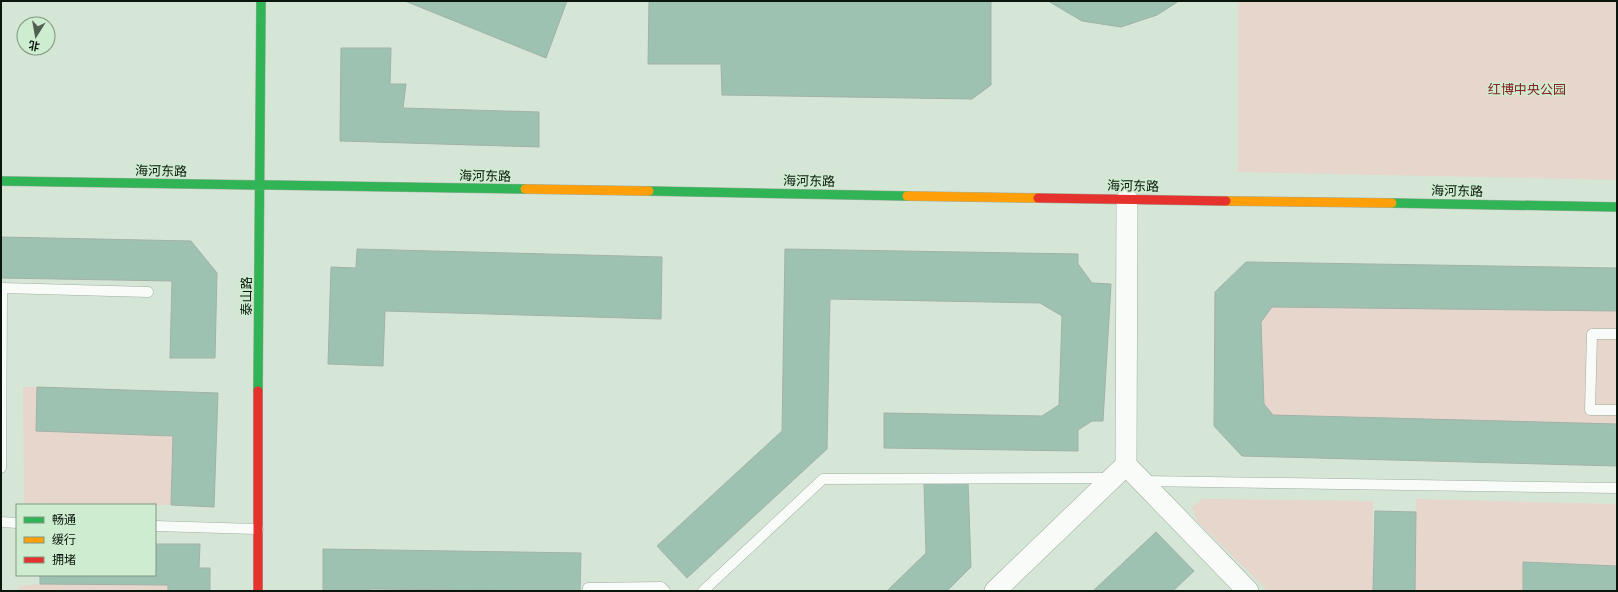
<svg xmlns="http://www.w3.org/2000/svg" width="1618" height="592" font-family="Karla,'Noto Sans SC',sans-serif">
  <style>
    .green { fill: #e6d6cc }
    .building { fill: #9ec2b1; stroke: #a2b1a7 }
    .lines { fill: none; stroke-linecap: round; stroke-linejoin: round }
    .lane-casing { stroke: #a0ada1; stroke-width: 11 }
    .street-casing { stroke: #a0ada1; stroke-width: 22 }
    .fast-casing { stroke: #a0ada1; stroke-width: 10 }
    .slow-casing { stroke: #a0ada1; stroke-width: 10 }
    .jam-casing { stroke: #a0ada1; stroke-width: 10 }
    .lane { stroke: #f9fbf9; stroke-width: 10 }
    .street { stroke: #f9fbf9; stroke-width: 21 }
    .fast { stroke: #30b455; stroke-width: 9 }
    .slow { stroke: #ff9f0a; stroke-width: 9 }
    .jam { stroke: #e5322d; stroke-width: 9 }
    .labels { text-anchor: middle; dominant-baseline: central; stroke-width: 3; stroke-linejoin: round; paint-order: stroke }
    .park-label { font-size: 13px; fill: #86211f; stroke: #ceedd0 }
    .street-label { font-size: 13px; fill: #0a150b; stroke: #ceedd0 }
  </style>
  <rect width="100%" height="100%" fill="#d5e6d6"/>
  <path class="green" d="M 1238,1 L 1617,1 L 1617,180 L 1238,172 Z
    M 1272,307 L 1617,311 L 1617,424 L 1273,415 L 1264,404 L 1261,322 Z
    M 23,387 L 37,387 L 36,431 L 173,436 L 171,505 L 24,503 Z
    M 1203,499 L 1373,501 L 1373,591 L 1268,591 L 1197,521 L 1192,507 Z
    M 1416,499 L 1617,504 L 1617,566 L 1524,562 L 1523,591 L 1415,591 Z
    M 42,584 L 168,585 L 168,591 L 18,591 L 19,586 Z"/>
  <path class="building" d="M 405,1 L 567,1 L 546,58 Z
    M 649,1 L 991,1 L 991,85 L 972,99 L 722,95 L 721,64 L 648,64 Z
    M 1048,1 L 1179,1 L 1157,15 L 1121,27 L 1082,21 Z
    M 341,48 L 391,48 L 390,84 L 406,84 L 403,108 L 539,112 L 539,147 L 340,141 Z
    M 1,237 L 191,241 L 217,273 L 215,358 L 170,358 L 172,281 L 1,278 Z
    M 357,249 L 662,257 L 661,319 L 385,311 L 383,366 L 328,364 L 331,267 L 356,268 Z
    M 785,249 L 1078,254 L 1078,264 L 1092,283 L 1111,284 L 1103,421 L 1092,421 L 1078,430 L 1078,451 L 884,448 L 884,413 L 1042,416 L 1059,405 L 1062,316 L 1040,303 L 830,299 L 827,449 L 687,578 L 657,546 L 782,431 Z
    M 1246,262 L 1617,268 L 1617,311 L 1272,307 L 1261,322 L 1264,404 L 1273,415 L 1617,424 L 1617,466 L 1242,456 L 1214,426 L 1215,292 Z
    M 37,387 L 218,393 L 214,507 L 171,505 L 173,436 L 36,431 Z
    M 968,481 L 971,567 L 947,591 L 887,591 L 926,553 L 924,483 Z
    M 1375,511 L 1416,512 L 1415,591 L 1373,591 Z
    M 1156,532 L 1194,571 L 1173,591 L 1093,591 Z
    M 155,544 L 200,544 L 199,568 L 210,568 L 210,591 L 168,591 L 168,585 L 40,584 L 40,575 L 155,575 Z
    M 323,549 L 581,553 L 580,591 L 370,589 L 370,591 L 323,591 Z
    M 1523,562 L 1617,566 L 1617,591 L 1523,591 Z"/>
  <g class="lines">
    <g class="lane-casing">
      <path id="lane" d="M 1617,334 L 1592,334 L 1590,410 L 1617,410
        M 1,468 L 2,288 L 148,292
        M 1143,481 L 1617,488
        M 1,522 L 17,523
        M 155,526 L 258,529
        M 588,591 L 588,588 L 661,587 L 665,591
        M 703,591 L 823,479 L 1109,478"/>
    </g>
    <g class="street-casing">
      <path id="street" d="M 1126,465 L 1127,199
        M 995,591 L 1126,465 L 1248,591"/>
    </g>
    <g class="fast-casing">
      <path id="fast" d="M 1,181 L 525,189
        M 649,191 L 907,196
        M 1392,203 L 1617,207
        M 258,391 L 261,1"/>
    </g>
    <g class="slow-casing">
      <path id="slow" d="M 525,189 L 649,191
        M 907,196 L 1038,198
        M 1226,201 L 1392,203"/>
    </g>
    <g class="jam-casing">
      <path id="jam" d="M 1038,198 L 1226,201
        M 258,591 L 258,391"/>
    </g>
    <use href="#lane" class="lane"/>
    <use href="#street" class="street"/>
    <use href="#fast" class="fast"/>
    <use href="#slow" class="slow"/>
    <use href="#jam" class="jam"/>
  </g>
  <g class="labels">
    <g class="park-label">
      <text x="1527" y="89">红博中央公园</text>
    </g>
    <g class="street-label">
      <text transform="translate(161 171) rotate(1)">海河东路</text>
      <text transform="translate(485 176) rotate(1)">海河东路</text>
      <text transform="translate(809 181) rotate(1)">海河东路</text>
      <text transform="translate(1133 186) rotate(1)">海河东路</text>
      <text transform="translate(1457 191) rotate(1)">海河东路</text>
      <text transform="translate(246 296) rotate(-90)">泰山路</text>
    </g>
  </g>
  <rect width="1618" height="592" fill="none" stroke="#0a150b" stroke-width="4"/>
  <rect x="16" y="504" width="140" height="72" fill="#ceedd0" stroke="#809781"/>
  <rect x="24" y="517" width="20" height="6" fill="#30b455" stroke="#809781"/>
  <text x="52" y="524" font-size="12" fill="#0a150b">畅通</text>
  <rect x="24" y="537" width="20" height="6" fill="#ff9f0a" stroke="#809781"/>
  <text x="52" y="544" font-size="12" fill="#0a150b">缓行</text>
  <rect x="24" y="557" width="20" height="6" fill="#e5322d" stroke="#809781"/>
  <text x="52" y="564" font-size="12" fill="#0a150b">拥堵</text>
  <g transform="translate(36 36) rotate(191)"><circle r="19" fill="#ceedd0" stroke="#809781"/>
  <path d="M0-3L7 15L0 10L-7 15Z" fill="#515e52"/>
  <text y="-6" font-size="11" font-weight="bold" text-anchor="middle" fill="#0a150b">北</text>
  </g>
</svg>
